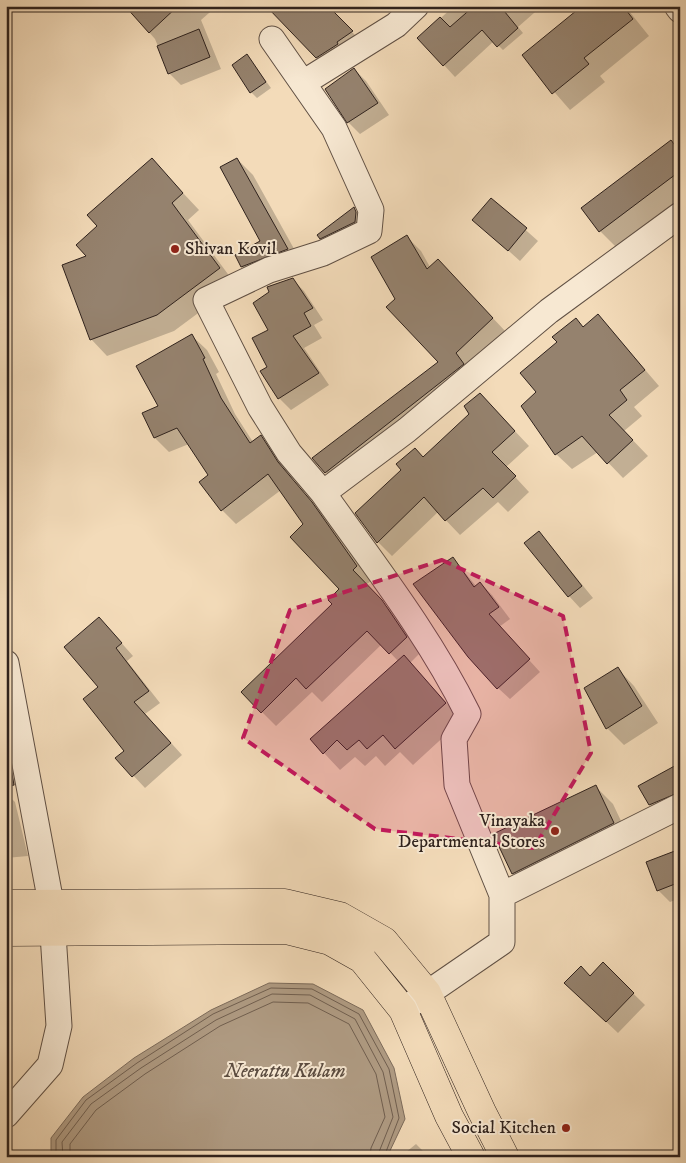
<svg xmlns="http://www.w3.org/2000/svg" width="686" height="1163" font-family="'IM FELL DW Pica',serif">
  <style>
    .water { fill: #b09c84; stroke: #7c6b5b }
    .shadow { fill: #0003 }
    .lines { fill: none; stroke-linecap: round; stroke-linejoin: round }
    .shore { stroke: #705f50; stroke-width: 1 }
    .building { fill: #95826e; stroke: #2f221d }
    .minor-casing { stroke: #605044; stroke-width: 27 }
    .major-casing { stroke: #2f221d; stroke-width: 29 }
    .minor { stroke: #f7e8d2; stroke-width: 25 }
    .major { stroke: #f3dbb9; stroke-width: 28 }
    .marked { fill: #c2185b; fill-opacity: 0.2; stroke: #c2185b; stroke-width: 4; stroke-dasharray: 10 6; stroke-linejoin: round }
    .poi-dot { fill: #8f2418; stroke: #f7e8d2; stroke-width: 2 }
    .labels { text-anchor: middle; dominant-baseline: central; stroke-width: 4; stroke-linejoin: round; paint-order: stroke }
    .poi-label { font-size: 18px; fill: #2f221d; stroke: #f7e8d2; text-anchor: end }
    .water-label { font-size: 19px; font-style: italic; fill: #5c4d41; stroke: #f7e8d2 }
  </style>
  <rect width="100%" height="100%" fill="#f3dbb9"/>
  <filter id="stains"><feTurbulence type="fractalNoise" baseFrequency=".004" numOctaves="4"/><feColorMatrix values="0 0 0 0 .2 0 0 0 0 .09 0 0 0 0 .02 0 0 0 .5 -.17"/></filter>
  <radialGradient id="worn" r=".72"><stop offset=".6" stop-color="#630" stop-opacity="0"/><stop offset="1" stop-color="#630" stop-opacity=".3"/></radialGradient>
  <path class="water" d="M 269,983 L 313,984 L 363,1010 L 394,1068 L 405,1119 L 387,1157 L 51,1157 L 51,1138 L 83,1097 L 134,1058 L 211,1010 Z"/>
  <path class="shadow" d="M 126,6 L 217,6 L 201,20 L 221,69 L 181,85 L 169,73 L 155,39 Z
    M 326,6 L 363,43 L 328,69 L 316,57 Z
    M 454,6 L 542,6 L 518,27 L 523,33 L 503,50 L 494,41 L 455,77 L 419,38 Z
    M 584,6 L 625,6 L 649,36 L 600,76 L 605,82 L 570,110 L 523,56 Z
    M 247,56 L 271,88 L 257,98 L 251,92 Z
    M 354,69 L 366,81 L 389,115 L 360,134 L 348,122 L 327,90 Z
    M 671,142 L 680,151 L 680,200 L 617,248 L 600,231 Z
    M 237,159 L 253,175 L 303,265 L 258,283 L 242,267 L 236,255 L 261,241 Z
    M 152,160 L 199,210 L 188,220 L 236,285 L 174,331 L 107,356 L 91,339 L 88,257 L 99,227 Z
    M 492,200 L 538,241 L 520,261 L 474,220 Z
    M 354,209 L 365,220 L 333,249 L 321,238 Z
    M 407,237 L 421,251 L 430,267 L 452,275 L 507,333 L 340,486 L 326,472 L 440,362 L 396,299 Z
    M 292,279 L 304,291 L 323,320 L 314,325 L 322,338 L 304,348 L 329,385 L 291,410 L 279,398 L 261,372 L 268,368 L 270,330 Z
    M 598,315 L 659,386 L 634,407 L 642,416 L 624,431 L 648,456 L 623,478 L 598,452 L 572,469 L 556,454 L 538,392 Z
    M 192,336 L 207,350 L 219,372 L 216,374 L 235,414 L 253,442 L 261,437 L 275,451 L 292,478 L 326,518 L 371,581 L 366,585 L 396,616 L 421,652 L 410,663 L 462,720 L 413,765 L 400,752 L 385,766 L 376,756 L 365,766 L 355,757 L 340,770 L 324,753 L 398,661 L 382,644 L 322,702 L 312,692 L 276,726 L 242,692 L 334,604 L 340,589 L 305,524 L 281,490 L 236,524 L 222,510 L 210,476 L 189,444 L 169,452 L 155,438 L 144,414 L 160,406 Z
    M 494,409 L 529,446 L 506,467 L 529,492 L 508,512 L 498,502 L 460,535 L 438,512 L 392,556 L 378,542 L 424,458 Z
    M 539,532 L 593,598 L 580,608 L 569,596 Z
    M 453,558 L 476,586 L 480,583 L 492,595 L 510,619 L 499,627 L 540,672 L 510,699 L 498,688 Z
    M 110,630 L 133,656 L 127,661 L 160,703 L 145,714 L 182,755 L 145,788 L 117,758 L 125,751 L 100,687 Z
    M 617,668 L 634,686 L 658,723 L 624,745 L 607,728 Z
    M 6,730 L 27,785 L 6,786 Z
    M 680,766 L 680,807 L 662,816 L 650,805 L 640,786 Z
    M 596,787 L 613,804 L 630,840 L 530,890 L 513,873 Z
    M 6,793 L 15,802 L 28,856 L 6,858 Z
    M 680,850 L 680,898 L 670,902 L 658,890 Z
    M 603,964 L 645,1005 L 618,1033 L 578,995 Z
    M 416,1144 L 429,1157 L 400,1157 Z"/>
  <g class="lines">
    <path class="shore" d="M 56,1157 L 56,1140 L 86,1100 L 137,1063 L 213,1014 L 271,988 L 312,989 L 359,1014 L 389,1069 L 399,1118 L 384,1157
      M 63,1157 L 62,1142 L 91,1104 L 141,1068 L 216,1020 L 272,994 L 310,995 L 355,1019 L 383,1072 L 393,1117 L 377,1157
      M 70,1157 L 70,1144 L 96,1110 L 145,1074 L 220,1026 L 273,1002 L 308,1003 L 349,1024 L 376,1074 L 385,1117 L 371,1148 L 370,1157"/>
  </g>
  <path class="building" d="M 125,6 L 178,6 L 149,33 Z
    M 266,6 L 328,6 L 353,31 L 337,42 L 338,44 L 316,58 Z
    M 474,6 L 500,6 L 518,28 L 497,47 L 482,30 L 443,66 L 417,38 L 440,17 L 450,27 Z
    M 582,6 L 623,6 L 633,19 L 584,58 L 589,64 L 552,94 L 522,55 Z
    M 199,29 L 210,57 L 168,74 L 157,46 Z
    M 247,54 L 266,82 L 250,93 L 232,65 Z
    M 354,68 L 378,103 L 347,123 L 325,89 Z
    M 671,140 L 680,152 L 680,171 L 599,232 L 581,208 Z
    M 152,158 L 183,193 L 172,203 L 220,268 L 157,315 L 90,340 L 62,265 L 86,256 L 76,245 L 97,226 L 87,215 Z
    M 237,158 L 288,249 L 241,267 L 235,255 L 260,241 L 220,167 Z
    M 491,198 L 527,228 L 508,251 L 472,220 Z
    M 354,207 L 356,212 L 355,222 L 320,239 L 317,235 Z
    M 407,235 L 427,269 L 438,259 L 493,318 L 456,353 L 464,364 L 325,473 L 312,458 L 438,362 L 386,307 L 395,299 L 371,257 Z
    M 293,278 L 313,308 L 304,313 L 311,326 L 293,336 L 319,373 L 278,399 L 260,371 L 267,367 L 252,338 L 268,330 L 253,303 L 269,292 L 267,287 Z
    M 598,314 L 645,370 L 620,390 L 627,400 L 609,415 L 633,440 L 607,464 L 582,436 L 555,455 L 521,406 L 536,392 L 520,373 L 557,342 L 552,337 L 576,318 L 583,327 Z
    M 192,334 L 205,358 L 203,359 L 221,398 L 250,443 L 261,435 L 278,462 L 312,502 L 357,566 L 353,570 L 382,600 L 407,637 L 389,654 L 367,631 L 306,689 L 296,678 L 261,713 L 241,692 L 332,604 L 328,600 L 339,589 L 290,537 L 303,524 L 268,474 L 221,511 L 199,482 L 208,475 L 177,428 L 154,438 L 142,413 L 158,406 L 136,366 Z
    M 480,393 L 515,431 L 492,452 L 516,476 L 493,498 L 483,488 L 445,521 L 424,497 L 377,543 L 355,513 L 401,470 L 396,464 L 415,448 L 423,457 L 469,414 L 464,406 Z
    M 539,531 L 582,586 L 568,597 L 524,543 Z
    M 453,557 L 474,587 L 480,582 L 499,607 L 489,614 L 530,659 L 497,689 L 468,657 L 413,584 Z
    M 99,617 L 122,643 L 116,648 L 149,691 L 134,702 L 171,743 L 132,777 L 115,758 L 124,751 L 83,699 L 98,687 L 64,647 Z
    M 404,655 L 446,703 L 395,749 L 383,735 L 367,749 L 359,740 L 347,750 L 337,740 L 323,754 L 310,739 Z
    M 618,667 L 642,706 L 606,729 L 584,688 Z
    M 6,742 L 14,785 L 6,787 Z
    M 680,763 L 680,792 L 649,805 L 638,786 Z
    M 596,785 L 614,823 L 512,874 L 493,834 Z
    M 680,849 L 680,882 L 657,891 L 646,862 Z
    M 603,962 L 634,993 L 606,1022 L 564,983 L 581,966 L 590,976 Z"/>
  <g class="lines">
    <g class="minor-casing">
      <path id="minor" d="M 677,6 L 680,10
        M 272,39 L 334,128 L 371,210 L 369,231 L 323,253 L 269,270 L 206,300 L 260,407 L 289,453 L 323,493
        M 303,83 L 396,25 L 416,6
        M 6,663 L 51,903 L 59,1026 L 50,1065 L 6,1115
        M 502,895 L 680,806
        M 403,1010 L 502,942 L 502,895 L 457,785 L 454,739 L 468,714 C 429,635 374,565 323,493 L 407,430 L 549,311 L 680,215"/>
    </g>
    <g class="major-casing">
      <path id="major" d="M 6,904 L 285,903 L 340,916 L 384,941 L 427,993 L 482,1112 L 505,1157
        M 6,932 L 286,930 L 330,941 L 362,959 L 403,1010 L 449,1116 L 471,1157"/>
    </g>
    <use href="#minor" class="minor"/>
    <use href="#major" class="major"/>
  </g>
  <path class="marked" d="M 442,560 L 563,616 L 591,753 L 534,848 L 375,829 L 243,738 L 290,610 Z"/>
  <g class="poi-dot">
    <circle cx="175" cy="249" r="5"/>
    <circle cx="555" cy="831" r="5"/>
    <circle cx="566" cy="1128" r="5"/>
  </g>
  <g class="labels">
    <g class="poi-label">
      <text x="185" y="249" text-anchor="start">Shivan Kovil</text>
      <text x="545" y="821">Vinayaka<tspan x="545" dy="21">Departmental Stores</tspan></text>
      <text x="556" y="1128">Social Kitchen</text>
    </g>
    <g class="water-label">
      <text x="285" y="1071">Neerattu Kulam</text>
    </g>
  </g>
  <rect width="686" height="1163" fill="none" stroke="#f3dbb9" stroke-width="25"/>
  <rect x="8" y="8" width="671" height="1148" fill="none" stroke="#2f221d" stroke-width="2.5"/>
  <rect x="12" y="12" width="661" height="1138" fill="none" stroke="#2f221d"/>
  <rect width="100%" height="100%" filter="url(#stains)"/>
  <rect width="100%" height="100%" fill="url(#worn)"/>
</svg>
